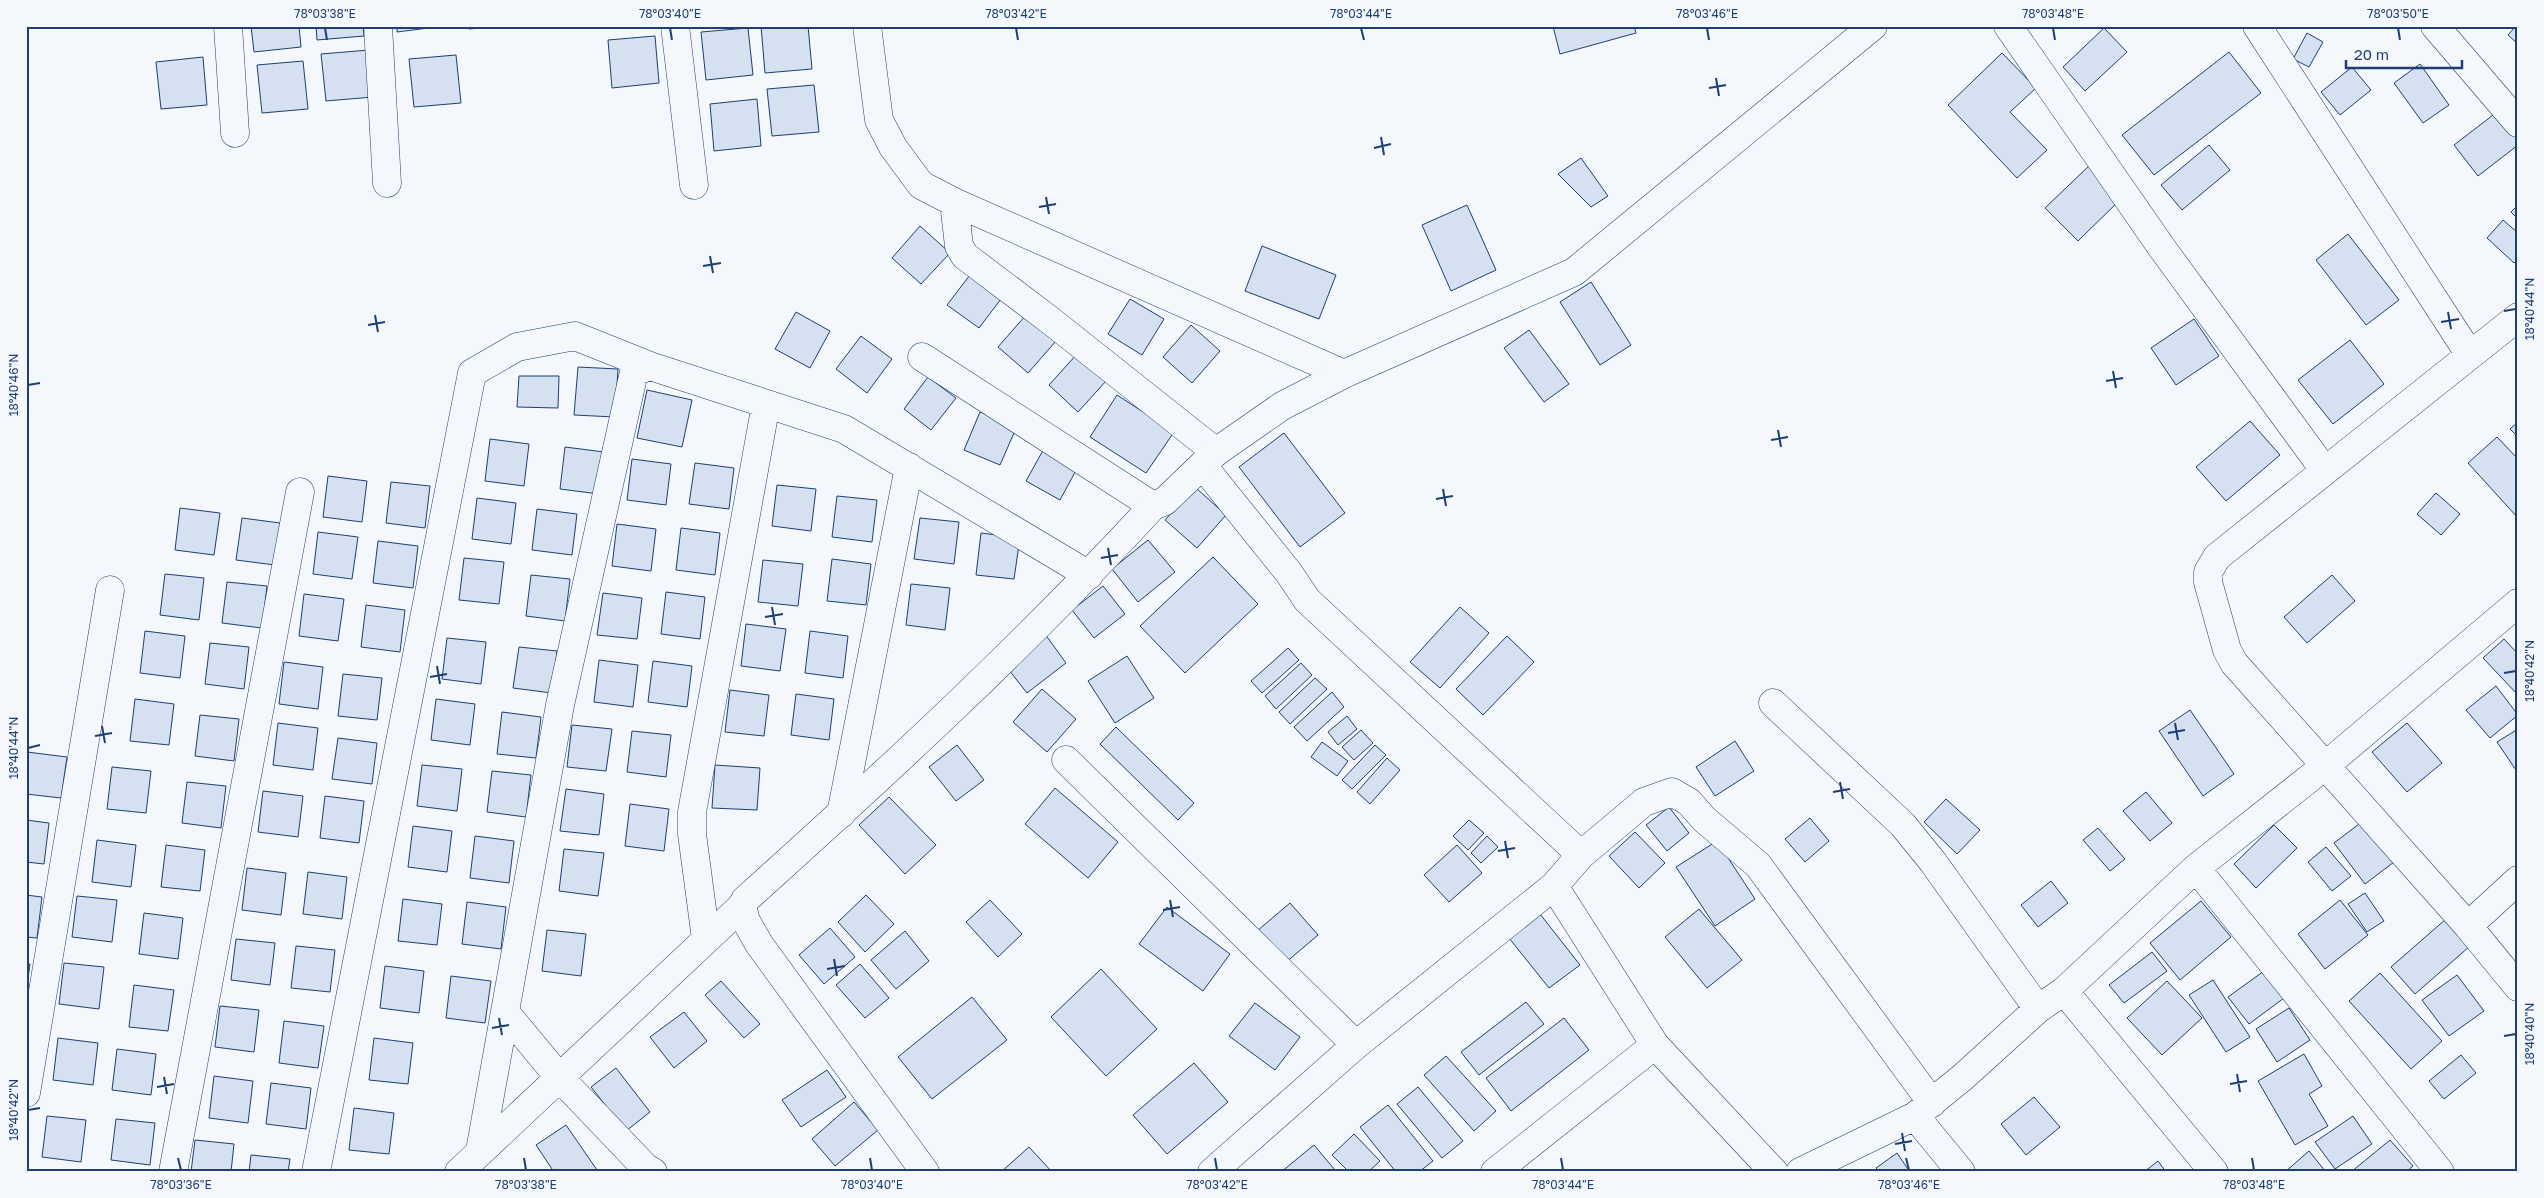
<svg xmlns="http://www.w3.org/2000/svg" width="2544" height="1198" font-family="'Golos Text',sans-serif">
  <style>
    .building { fill: #d5e0f0; stroke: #1d3f73 }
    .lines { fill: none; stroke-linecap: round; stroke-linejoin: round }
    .street-casing { stroke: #1d3f73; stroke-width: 29 }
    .secondary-casing { stroke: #1d3f73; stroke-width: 29 }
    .street { stroke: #f4f7fb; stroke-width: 28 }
    .secondary { stroke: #f4f7fb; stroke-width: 28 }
    .ticks { fill: none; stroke: #1d3f73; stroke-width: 2 }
    .neatline { fill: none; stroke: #1d3f73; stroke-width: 2 }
    .ticks-label { font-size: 12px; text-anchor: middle; fill: #1d3f73 }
  </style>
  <rect width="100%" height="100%" fill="#f4f7fb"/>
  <path class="building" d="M 251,26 L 299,26 L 301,47 L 254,52 Z
    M 316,26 L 363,26 L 364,36 L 317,40 Z
    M 397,26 L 444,26 L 397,32 Z
    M 469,26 L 502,26 L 469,29 Z
    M 761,26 L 808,26 L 812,69 L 765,73 Z
    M 1553,26 L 1634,26 L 1636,33 L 1560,54 Z
    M 2516,26 L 2518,26 L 2518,44 L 2508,35 Z
    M 748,28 L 753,75 L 706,80 L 701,32 Z
    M 2104,28 L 2127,52 L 2085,91 L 2063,67 Z
    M 2307,33 L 2323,42 L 2309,67 L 2293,59 Z
    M 655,36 L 659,83 L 612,88 L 608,40 Z
    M 369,50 L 373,97 L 326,101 L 321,54 Z
    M 2229,52 L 2261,93 L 2154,175 L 2122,135 Z
    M 2002,53 L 2036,88 L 2010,112 L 2047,150 L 2017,178 L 1948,105 Z
    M 456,55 L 461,103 L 414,107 L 409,59 Z
    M 203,57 L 207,105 L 161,109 L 156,62 Z
    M 303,61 L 308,109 L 262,113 L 257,65 Z
    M 2420,64 L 2449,105 L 2423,123 L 2394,83 Z
    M 2352,67 L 2371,90 L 2340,115 L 2321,92 Z
    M 814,85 L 819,132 L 772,136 L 767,89 Z
    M 757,99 L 761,146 L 714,151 L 710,104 Z
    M 2510,102 L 2518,113 L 2518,145 L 2478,176 L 2454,145 Z
    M 2209,145 L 2230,170 L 2182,210 L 2161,185 Z
    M 1581,158 L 1608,196 L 1591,207 L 1558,174 Z
    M 2092,163 L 2124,196 L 2078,241 L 2045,208 Z
    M 1467,205 L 1496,270 L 1451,291 L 1422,225 Z
    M 2518,205 L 2518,219 L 2511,212 Z
    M 2503,220 L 2518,233 L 2518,259 L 2514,263 L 2487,238 Z
    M 920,226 L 950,253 L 921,284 L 892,258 Z
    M 2348,234 L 2399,300 L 2366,325 L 2316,260 Z
    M 1262,246 L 1336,275 L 1319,319 L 1245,291 Z
    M 973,271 L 1004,295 L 979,328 L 947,305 Z
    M 1591,282 L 1631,345 L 1600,365 L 1560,302 Z
    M 1130,299 L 1164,319 L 1142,355 L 1108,334 Z
    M 796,312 L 830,331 L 810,368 L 775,349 Z
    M 1026,315 L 1056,341 L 1028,373 L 998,347 Z
    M 2194,319 L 2219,356 L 2176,385 L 2151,348 Z
    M 1191,325 L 1220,351 L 1192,383 L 1163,357 Z
    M 1529,330 L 1569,384 L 1544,402 L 1504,348 Z
    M 861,336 L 892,359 L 867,393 L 836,369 Z
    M 2350,340 L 2384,384 L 2333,424 L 2298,380 Z
    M 1077,354 L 1106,381 L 1078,412 L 1049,385 Z
    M 578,367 L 618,369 L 615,417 L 574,415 Z
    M 519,376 L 559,376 L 558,408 L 517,407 Z
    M 928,377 L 956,398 L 931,430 L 904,409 Z
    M 647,390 L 692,400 L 682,447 L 637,438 Z
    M 1117,395 L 1174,432 L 1146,473 L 1090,437 Z
    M 980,412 L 1017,426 L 1000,465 L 964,450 Z
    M 2250,421 L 2280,455 L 2226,501 L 2196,467 Z
    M 2518,422 L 2518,437 L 2510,429 Z
    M 1284,433 L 1345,513 L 1300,547 L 1239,467 Z
    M 2497,437 L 2518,459 L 2518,518 L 2468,463 Z
    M 490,439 L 529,444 L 524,486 L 485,481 Z
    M 1046,445 L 1080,463 L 1060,500 L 1026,481 Z
    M 565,447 L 604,452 L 599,494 L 560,489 Z
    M 632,459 L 671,464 L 666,505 L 627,500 Z
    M 695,463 L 734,468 L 729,509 L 689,504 Z
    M 328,476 L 367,481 L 362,522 L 323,517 Z
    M 391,482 L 430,486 L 425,528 L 386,523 Z
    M 777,485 L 816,489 L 811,531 L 772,526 Z
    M 1195,487 L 1226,515 L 1197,548 L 1165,520 Z
    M 2436,493 L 2460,514 L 2441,535 L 2417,514 Z
    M 837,496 L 877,500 L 872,542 L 832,537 Z
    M 477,498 L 516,503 L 511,544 L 472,539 Z
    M 180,508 L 220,513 L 214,555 L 175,550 Z
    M 537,509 L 577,514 L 572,555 L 532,550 Z
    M 242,518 L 280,523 L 275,565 L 236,560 Z
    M 920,518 L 959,522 L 954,564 L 914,559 Z
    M 617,524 L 656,529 L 651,571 L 612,566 Z
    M 681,528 L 720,533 L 715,575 L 676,570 Z
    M 318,532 L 358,537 L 352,579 L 313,574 Z
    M 981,533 L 1020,538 L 1014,579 L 976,575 Z
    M 1148,540 L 1175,572 L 1138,602 L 1112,569 Z
    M 378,541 L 418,546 L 413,588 L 373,583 Z
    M 1213,557 L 1258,604 L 1185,673 L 1140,626 Z
    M 464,558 L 504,562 L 499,604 L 459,600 Z
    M 832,559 L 871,564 L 866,605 L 827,601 Z
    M 763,560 L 803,564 L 798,606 L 758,602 Z
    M 165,574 L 204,578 L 199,620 L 160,615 Z
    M 531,575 L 570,579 L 565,621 L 526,616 Z
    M 2332,575 L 2355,601 L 2307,643 L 2284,617 Z
    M 227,582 L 267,586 L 262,628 L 222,623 Z
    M 911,584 L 950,588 L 945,630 L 906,625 Z
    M 1103,586 L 1125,614 L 1094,638 L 1072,610 Z
    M 666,592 L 705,597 L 700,639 L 661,634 Z
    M 603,593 L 642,598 L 637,639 L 597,635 Z
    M 304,594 L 344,599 L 338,641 L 299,636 Z
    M 366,605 L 405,610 L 400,652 L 361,647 Z
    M 1460,607 L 1489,633 L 1440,688 L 1410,662 Z
    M 746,624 L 786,629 L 780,671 L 741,666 Z
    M 145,631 L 185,636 L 180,678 L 140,673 Z
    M 810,631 L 848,636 L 843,678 L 805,673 Z
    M 1045,634 L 1066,663 L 1027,693 L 1005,665 Z
    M 1507,636 L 1534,662 L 1483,715 L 1456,689 Z
    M 447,638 L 486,642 L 481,684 L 442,679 Z
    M 2504,639 L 2518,654 L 2518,695 L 2483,658 Z
    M 210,643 L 249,647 L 244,689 L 205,684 Z
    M 519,647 L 557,651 L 552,693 L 513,688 Z
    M 1288,648 L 1299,660 L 1262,693 L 1251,681 Z
    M 1127,656 L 1154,698 L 1115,723 L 1088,681 Z
    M 599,660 L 638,665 L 633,707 L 594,702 Z
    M 653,661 L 692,666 L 687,707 L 648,702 Z
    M 284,662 L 323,667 L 318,709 L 279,704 Z
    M 1301,663 L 1312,675 L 1276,709 L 1265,696 Z
    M 343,674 L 382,678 L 377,720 L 338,716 Z
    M 1315,678 L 1327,689 L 1290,724 L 1279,712 Z
    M 2496,686 L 2518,715 L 2490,738 L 2466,710 Z
    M 1042,689 L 1076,719 L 1047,752 L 1013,722 Z
    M 730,690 L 769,695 L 764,736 L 725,732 Z
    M 1332,692 L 1344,707 L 1307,741 L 1294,727 Z
    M 796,694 L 834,699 L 829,740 L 791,735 Z
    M 135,699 L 174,704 L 169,745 L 130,741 Z
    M 436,699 L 475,704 L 470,745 L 431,740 Z
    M 2190,710 L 2234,774 L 2203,796 L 2159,731 Z
    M 502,712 L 541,717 L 536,758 L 497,754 Z
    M 200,715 L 239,719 L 234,761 L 195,756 Z
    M 1347,716 L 1357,729 L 1338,745 L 1328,732 Z
    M 278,723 L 318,728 L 313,770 L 273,765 Z
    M 2407,723 L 2442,763 L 2407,792 L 2372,752 Z
    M 572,725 L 612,729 L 606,771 L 567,767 Z
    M 1116,727 L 1194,803 L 1178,820 L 1100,744 Z
    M 2518,729 L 2518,773 L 2497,742 Z
    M 1361,730 L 1373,743 L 1354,760 L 1342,747 Z
    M 632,731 L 671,735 L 666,777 L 627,772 Z
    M 338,738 L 377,743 L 372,784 L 332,779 Z
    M 1735,741 L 1754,771 L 1715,796 L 1696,767 Z
    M 1322,742 L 1348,761 L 1337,776 L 1311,757 Z
    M 957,745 L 984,780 L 956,801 L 929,767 Z
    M 1375,745 L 1386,755 L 1352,789 L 1342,780 Z
    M 27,752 L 67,757 L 61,798 L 26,794 Z
    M 1387,758 L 1400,770 L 1370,804 L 1357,792 Z
    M 422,765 L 462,769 L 457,811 L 417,806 Z
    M 715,765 L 760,768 L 757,810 L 712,808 Z
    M 112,767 L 151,771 L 146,813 L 107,809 Z
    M 492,771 L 531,775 L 526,817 L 487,812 Z
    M 187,782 L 226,786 L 221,828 L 182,823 Z
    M 1055,788 L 1118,842 L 1088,878 L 1025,824 Z
    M 566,789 L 604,794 L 599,835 L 560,831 Z
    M 263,791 L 303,796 L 298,837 L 258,832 Z
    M 2146,792 L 2172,823 L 2150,841 L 2123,811 Z
    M 325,796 L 364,801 L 359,843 L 320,838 Z
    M 889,797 L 936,845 L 905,874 L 859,825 Z
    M 1946,799 L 1980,830 L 1957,854 L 1924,822 Z
    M 630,804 L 669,809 L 664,851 L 625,846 Z
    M 1669,807 L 1689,833 L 1667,851 L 1646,825 Z
    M 1810,818 L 1829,841 L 1805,862 L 1785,839 Z
    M 26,820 L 49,823 L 44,864 L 26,862 Z
    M 1469,820 L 1484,833 L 1468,850 L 1453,836 Z
    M 2363,821 L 2394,862 L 2365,884 L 2334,843 Z
    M 2274,825 L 2297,848 L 2256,888 L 2234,864 Z
    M 413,826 L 452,831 L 447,872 L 408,867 Z
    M 2098,828 L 2125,859 L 2110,871 L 2083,840 Z
    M 1635,832 L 1665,863 L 1639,888 L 1609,856 Z
    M 475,836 L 514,841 L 509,883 L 470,878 Z
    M 1487,836 L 1498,847 L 1481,863 L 1471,853 Z
    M 97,840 L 136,845 L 131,887 L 92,882 Z
    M 1717,841 L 1755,899 L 1715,926 L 1676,867 Z
    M 166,845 L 205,850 L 200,891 L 161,887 Z
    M 1457,845 L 1482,873 L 1449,902 L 1424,875 Z
    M 2326,847 L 2351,876 L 2332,891 L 2308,862 Z
    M 564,849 L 604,853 L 598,896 L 559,891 Z
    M 247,868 L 286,873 L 281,915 L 242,910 Z
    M 308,872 L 347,877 L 342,919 L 303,914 Z
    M 2051,881 L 2068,903 L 2038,927 L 2021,905 Z
    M 2365,893 L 2384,921 L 2367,932 L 2348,904 Z
    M 26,895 L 42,897 L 37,938 L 26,937 Z
    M 866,895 L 894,924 L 865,952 L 838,922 Z
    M 77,896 L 117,900 L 112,942 L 72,937 Z
    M 403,899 L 442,904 L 437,945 L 398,941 Z
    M 990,900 L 1022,934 L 998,957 L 966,922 Z
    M 2340,900 L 2368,935 L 2325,969 L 2298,934 Z
    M 2201,901 L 2231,937 L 2180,980 L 2150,943 Z
    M 467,902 L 506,907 L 501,949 L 462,944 Z
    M 1290,903 L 1318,935 L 1284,964 L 1257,931 Z
    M 1167,907 L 1230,954 L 1203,991 L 1139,944 Z
    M 1699,909 L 1742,960 L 1707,988 L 1665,937 Z
    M 144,913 L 183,918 L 178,959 L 139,954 Z
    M 1540,914 L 1580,965 L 1549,988 L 1509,938 Z
    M 2446,919 L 2470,946 L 2415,994 L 2391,967 Z
    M 830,928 L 855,957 L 824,984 L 799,955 Z
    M 547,930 L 586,934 L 581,976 L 542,971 Z
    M 905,931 L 929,961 L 896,989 L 871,960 Z
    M 236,939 L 275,943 L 270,985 L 231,980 Z
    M 296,946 L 335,950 L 330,992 L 291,988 Z
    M 2152,952 L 2167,971 L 2124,1003 L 2109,985 Z
    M 64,963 L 104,967 L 99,1009 L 59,1004 Z
    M 26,964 L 30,964 L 26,993 Z
    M 860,964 L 889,998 L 865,1018 L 836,985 Z
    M 385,966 L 424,971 L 419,1013 L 380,1008 Z
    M 1101,969 L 1157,1029 L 1106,1076 L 1051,1017 Z
    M 2264,971 L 2284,998 L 2249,1024 L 2228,997 Z
    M 2380,973 L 2442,1041 L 2411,1069 L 2349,1001 Z
    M 2457,975 L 2484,1011 L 2449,1036 L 2422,1000 Z
    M 451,976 L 491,981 L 485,1023 L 446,1018 Z
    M 2213,980 L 2250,1037 L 2226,1052 L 2189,995 Z
    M 721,981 L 760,1024 L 744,1038 L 705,995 Z
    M 2167,981 L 2202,1018 L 2162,1055 L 2127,1018 Z
    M 134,985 L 174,990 L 168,1031 L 129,1027 Z
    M 972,997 L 1007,1040 L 932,1099 L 898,1057 Z
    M 1526,1002 L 1544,1024 L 1479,1075 L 1461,1052 Z
    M 1255,1003 L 1300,1037 L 1275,1070 L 1229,1036 Z
    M 220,1006 L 259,1010 L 254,1052 L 215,1047 Z
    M 2289,1008 L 2310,1040 L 2277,1062 L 2256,1029 Z
    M 684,1012 L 707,1041 L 674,1068 L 650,1037 Z
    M 1564,1018 L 1589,1050 L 1511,1111 L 1486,1078 Z
    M 284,1021 L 324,1026 L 318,1068 L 279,1063 Z
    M 58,1038 L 98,1043 L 93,1085 L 53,1080 Z
    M 374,1038 L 413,1043 L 408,1084 L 369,1080 Z
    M 117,1049 L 156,1054 L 151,1095 L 112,1090 Z
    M 2304,1054 L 2322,1086 L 2309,1094 L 2328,1126 L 2295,1145 L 2258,1081 Z
    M 2461,1055 L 2476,1073 L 2444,1099 L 2429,1081 Z
    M 1446,1056 L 1496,1111 L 1474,1131 L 1424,1075 Z
    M 1194,1063 L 1228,1102 L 1167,1154 L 1133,1115 Z
    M 616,1068 L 650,1112 L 626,1131 L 591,1087 Z
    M 827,1070 L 846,1097 L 801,1127 L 782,1100 Z
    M 214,1076 L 253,1081 L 248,1123 L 209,1118 Z
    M 271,1083 L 311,1088 L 306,1129 L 266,1124 Z
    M 1418,1087 L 1463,1141 L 1442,1158 L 1397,1104 Z
    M 2034,1097 L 2060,1127 L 2026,1155 L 2001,1124 Z
    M 854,1102 L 878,1130 L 835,1166 L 812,1139 Z
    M 1388,1105 L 1433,1161 L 1419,1172 L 1396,1172 L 1360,1127 Z
    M 354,1108 L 394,1113 L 389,1154 L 349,1150 Z
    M 47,1116 L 86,1120 L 81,1162 L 42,1157 Z
    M 2353,1116 L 2372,1144 L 2335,1169 L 2315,1142 Z
    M 116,1119 L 155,1123 L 150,1165 L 111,1160 Z
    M 566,1125 L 597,1170 L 594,1172 L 554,1172 L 536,1145 Z
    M 1354,1134 L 1380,1161 L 1368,1172 L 1349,1172 L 1332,1155 Z
    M 195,1140 L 234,1144 L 231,1172 L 191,1172 Z
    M 2390,1140 L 2413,1166 L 2406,1172 L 2351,1172 Z
    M 1314,1145 L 1335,1170 L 1333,1172 L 1281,1172 Z
    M 1029,1147 L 1052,1172 L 1001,1172 Z
    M 2309,1151 L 2326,1172 L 2285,1172 Z
    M 1897,1153 L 1910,1172 L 1880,1172 L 1876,1168 Z
    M 251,1155 L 290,1159 L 288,1172 L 249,1172 Z
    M 2158,1161 L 2166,1172 L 2144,1172 Z"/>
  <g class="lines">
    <g class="street-casing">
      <path id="street" d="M 228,26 L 235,133
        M 378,26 L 387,183
        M 675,26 L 694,185
        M 867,26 L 879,120 L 893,147 L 921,185 L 954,202 L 1344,374
        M 2008,26 L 2162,248 L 2325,471
        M 2257,26 L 2470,355
        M 2435,26 L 2518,123
        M 954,202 L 959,246 L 965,256 L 1051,321 L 1216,452
        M 2518,317 L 2217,557 L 2208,572 L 2208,582 L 2227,650 L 2234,663 L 2468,926 L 2518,987
        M 922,357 L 1153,506
        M 1203,466 L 1289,573 L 1307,600 L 1581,855
        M 1773,703 L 1903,825 L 1933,862 L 2038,1009
        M 1066,760 L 1356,1045
        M 841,814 L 909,467
        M 2196,868 L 2440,1172
        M 1554,886 L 1655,1045 L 1774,1172
        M 2468,926 L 2518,880
        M 706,939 L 692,834 L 692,812 L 766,404
        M 2064,991 L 2214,1172
        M 505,1012 L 559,1077 L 645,1167 L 653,1172
        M 26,1093 L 110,590
        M 1915,1116 L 1961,1172
        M 480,1151 L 560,705 L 634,372 L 650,366 L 844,429 L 1089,575
        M 173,1172 L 300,492
        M 316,1172 L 472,373 L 517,347 L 575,336 L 650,366
        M 459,1172 L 742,906
        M 1212,1172 L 1356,1045 L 1554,886 L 1581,855 L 1644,802 L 1672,792 L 1689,802 L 1704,819 L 1758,865 L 1932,1103
        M 1495,1172 L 1655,1045
        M 1800,1172 L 1915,1116 L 1963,1077 L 2038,1009 L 2064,991 L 2196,868 L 2325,766 L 2518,603"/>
    </g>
    <g class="secondary-casing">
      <path id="secondary" d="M 925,1172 L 759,944 L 746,921 L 742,906 L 745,900 C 886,773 1024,646 1153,506 L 1165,501 L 1216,452 L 1282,406 L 1344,374 L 1574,272 L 1873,26"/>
    </g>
    <use href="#street" class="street"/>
    <use href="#secondary" class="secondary"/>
  </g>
  <path class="ticks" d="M 325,28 L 327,40M 670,28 L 672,40M 1016,28 L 1018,40M 1361,28 L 1364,40M 1707,28 L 1709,40M 2053,28 L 2055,40M 2398,28 L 2400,40M 1716,78 L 1719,96M 1709,88 L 1726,85M 1381,137 L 1384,155M 1374,148 L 1391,144M 1046,197 L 1049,214M 1039,207 L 1056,204M 710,256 L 713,273M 703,266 L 721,263M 2504,311 L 2516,309M 2448,312 L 2451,329M 375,315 L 378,332M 2441,322 L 2459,319M 368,325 L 385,322M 2113,371 L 2116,388M 2106,381 L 2123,378M 28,385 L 40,383M 1778,430 L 1781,447M 1771,440 L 1788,437M 1443,489 L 1446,506M 1436,499 L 1453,496M 1108,548 L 1111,565M 1101,558 L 1118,555M 772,607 L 775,625M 765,617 L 783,614M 437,666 L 440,684M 2504,673 L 2516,671M 430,677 L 447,674M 2175,723 L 2178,740M 102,726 L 105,743M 2168,733 L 2185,730M 95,736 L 112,733M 28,748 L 40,745M 1840,782 L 1843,799M 1833,792 L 1850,789M 1505,841 L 1508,858M 1498,851 L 1515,848M 1170,900 L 1173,917M 1163,910 L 1180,907M 834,959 L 837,976M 827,969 L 845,966M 499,1018 L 502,1035M 492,1028 L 509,1025M 2504,1036 L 2516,1034M 2237,1074 L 2240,1092M 164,1077 L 167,1094M 2230,1084 L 2247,1081M 157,1087 L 174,1084M 28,1110 L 40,1108M 1902,1133 L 1905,1151M 1895,1144 L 1912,1141M 178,1158 L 181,1170M 524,1158 L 526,1170M 870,1158 L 872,1170M 1215,1158 L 1217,1170M 1561,1158 L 1563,1170M 1906,1158 L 1909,1170M 2252,1158 L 2254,1170"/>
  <rect width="2544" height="1198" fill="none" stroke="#f4f7fb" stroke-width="55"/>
  <path d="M2346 60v8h116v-8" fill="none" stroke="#1d3f73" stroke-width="2.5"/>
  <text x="2354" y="60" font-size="15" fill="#1d3f73" stroke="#f4f7fb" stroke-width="4" paint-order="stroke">20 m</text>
  <rect x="28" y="28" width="2488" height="1142" class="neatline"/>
  <g class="ticks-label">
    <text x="325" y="18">78°03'38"E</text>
    <text x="670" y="18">78°03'40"E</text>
    <text x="1016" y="18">78°03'42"E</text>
    <text x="1361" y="18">78°03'44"E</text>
    <text x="1707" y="18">78°03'46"E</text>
    <text x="2053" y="18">78°03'48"E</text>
    <text x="2398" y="18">78°03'50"E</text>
    <text transform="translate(2530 309) rotate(-90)" y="4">18°40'44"N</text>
    <text transform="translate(14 385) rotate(-90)" y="4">18°40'46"N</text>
    <text transform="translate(2530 671) rotate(-90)" y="4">18°40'42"N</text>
    <text transform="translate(14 748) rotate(-90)" y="4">18°40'44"N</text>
    <text transform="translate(2530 1034) rotate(-90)" y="4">18°40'40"N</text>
    <text transform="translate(14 1110) rotate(-90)" y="4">18°40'42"N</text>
    <text x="181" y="1189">78°03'36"E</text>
    <text x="526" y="1189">78°03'38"E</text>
    <text x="872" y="1189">78°03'40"E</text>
    <text x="1217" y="1189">78°03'42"E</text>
    <text x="1563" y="1189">78°03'44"E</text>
    <text x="1909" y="1189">78°03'46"E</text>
    <text x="2254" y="1189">78°03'48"E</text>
  </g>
</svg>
